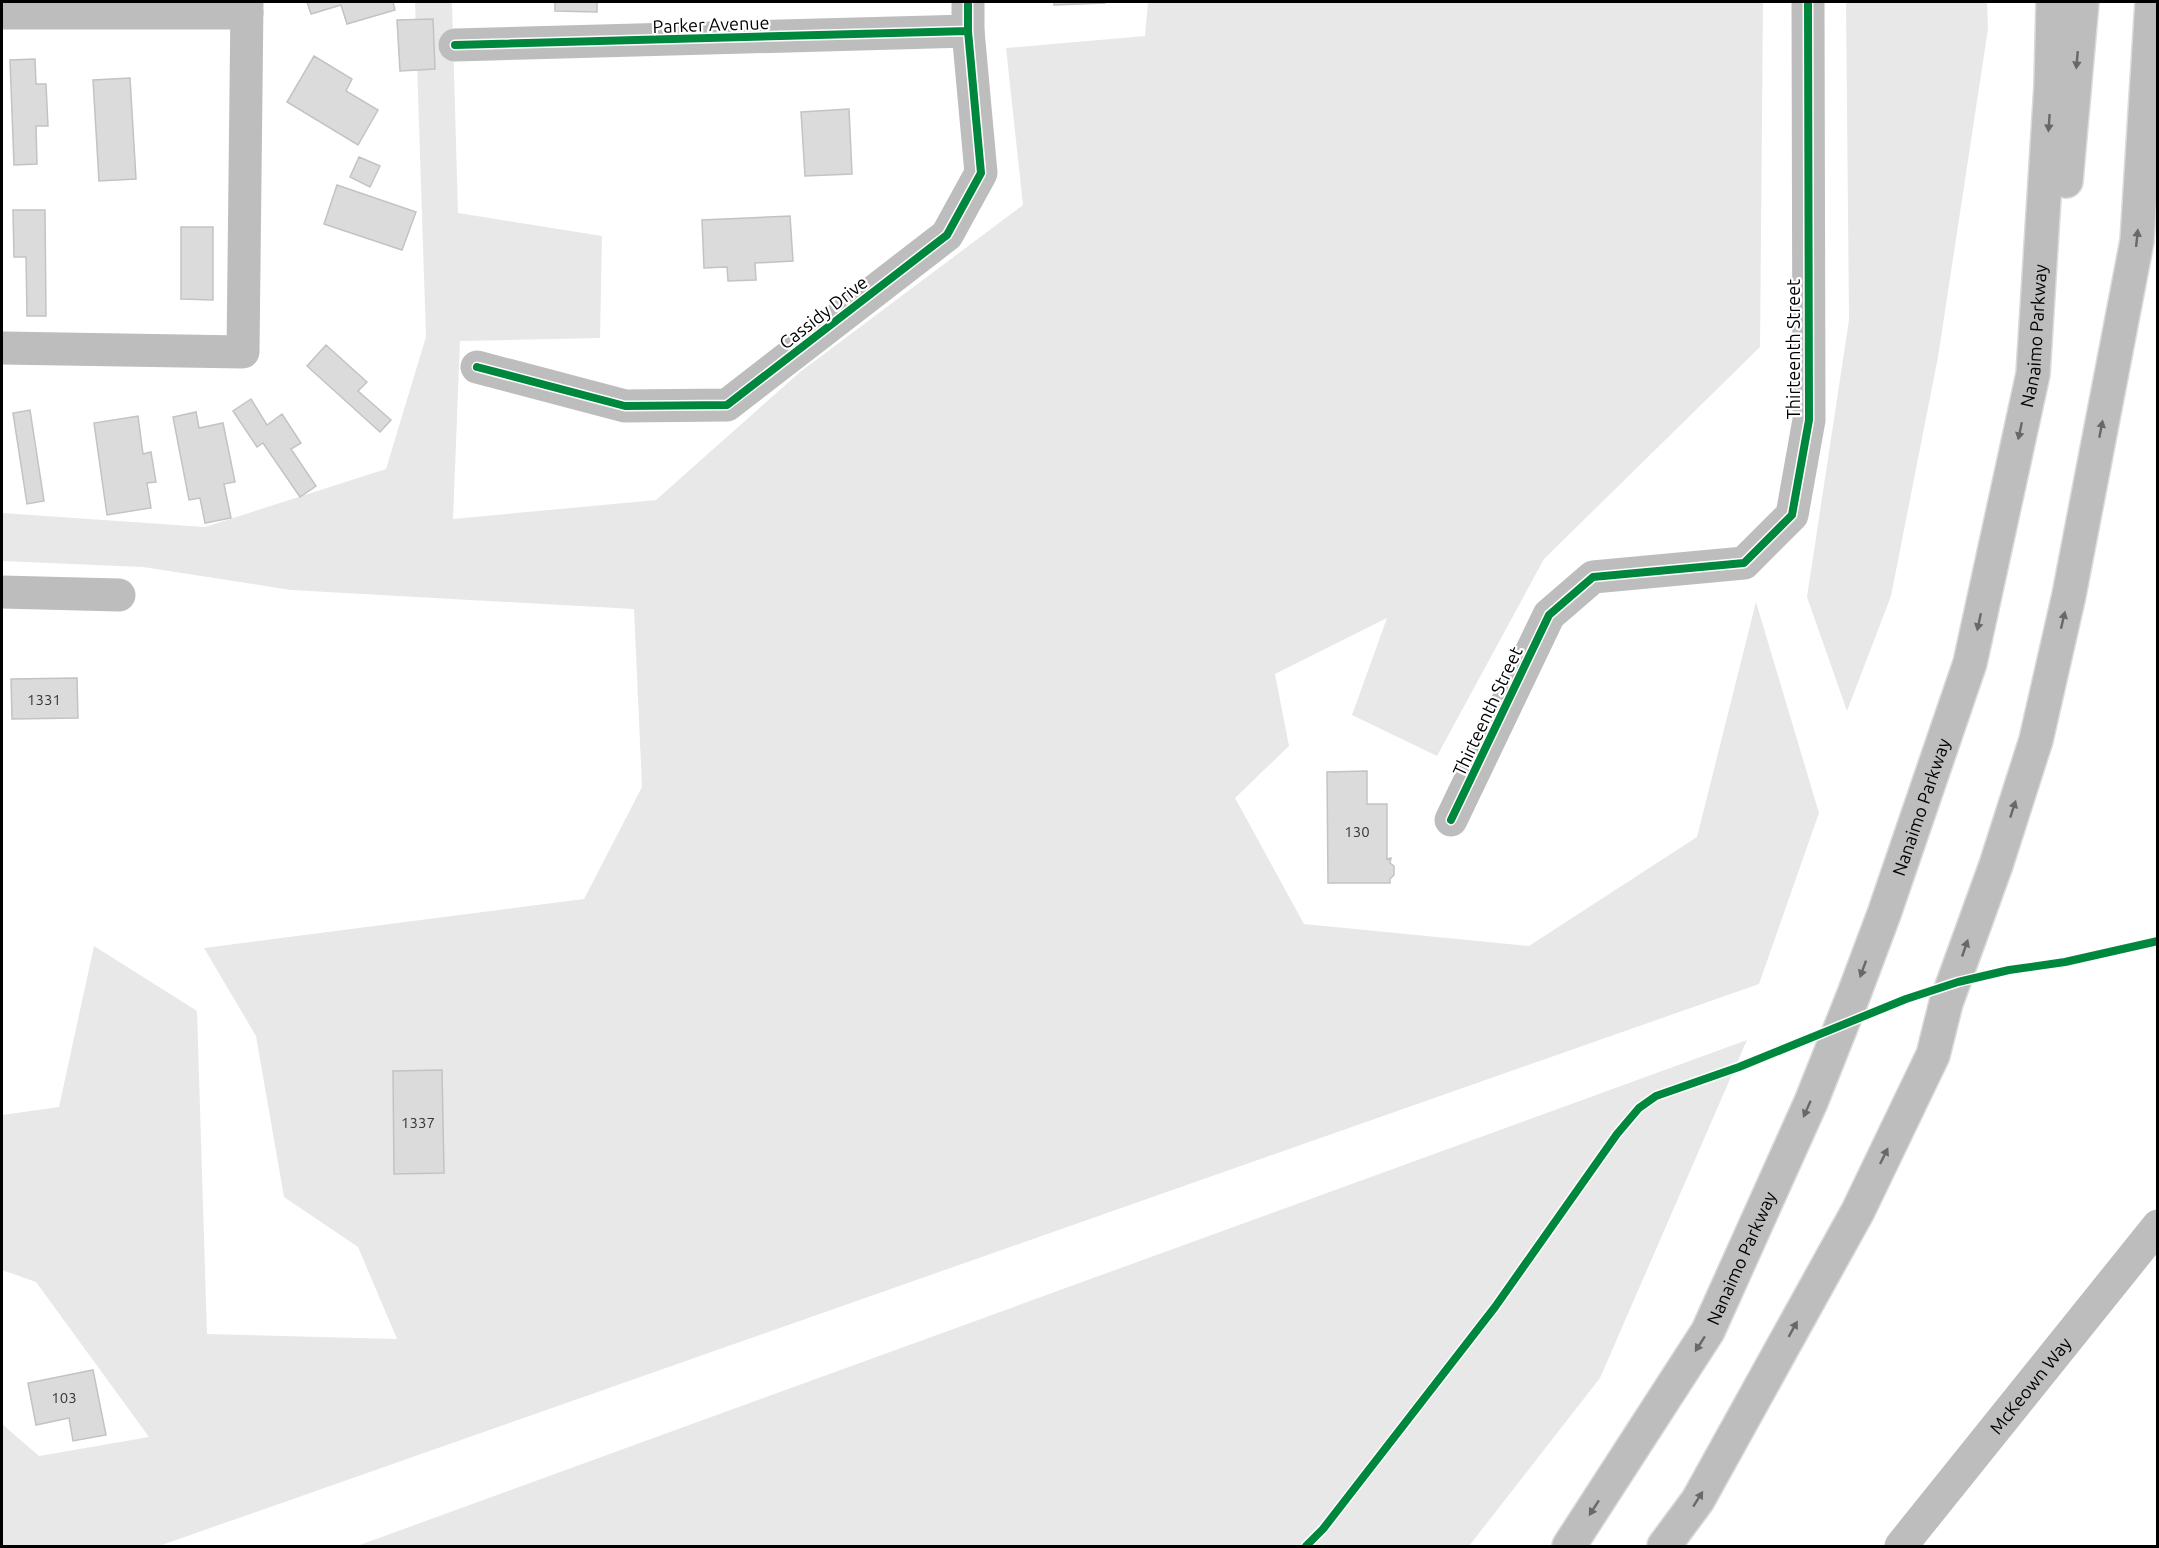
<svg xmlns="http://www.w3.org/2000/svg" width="2159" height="1548" font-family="Ubuntu,sans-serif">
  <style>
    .green { fill: #e8e8e8 }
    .building { fill: #dbdbdb; stroke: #c3c3c3; stroke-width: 1.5 }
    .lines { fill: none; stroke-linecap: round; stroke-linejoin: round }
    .highway-casing { stroke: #dbdbdb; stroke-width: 36 }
    .minor { stroke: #bdbdbd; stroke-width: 33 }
    .highway { stroke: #bdbdbd; stroke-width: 33 }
    .cycleway-casing { stroke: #fff; stroke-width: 11 }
    .cycleway { stroke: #00873e; stroke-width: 8 }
    .oneway { fill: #686868 }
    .labels { text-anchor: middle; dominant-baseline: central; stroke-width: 4.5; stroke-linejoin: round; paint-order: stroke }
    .number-label { font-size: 15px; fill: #373737 }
    .street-label { font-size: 18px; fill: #000; stroke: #fff }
  </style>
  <rect width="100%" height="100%" fill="#fff"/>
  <path class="green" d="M 415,2 L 452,2 L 458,213 L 602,236 L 600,338 L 460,341 L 453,519 L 656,500 L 800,372 L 1023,205 L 1006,48 L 1145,36 L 1148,2 L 1763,2 L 1760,347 L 1544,559 L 1437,756 L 1352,715 L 1387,618 L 1275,674 L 1289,746 L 1235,798 L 1304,924 L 1529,946 L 1697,837 L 1756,602 L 1819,813 L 1759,984 L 159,1546 L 2,1546 L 2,1424 L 39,1456 L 149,1437 L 36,1282 L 2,1270 L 2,1115 L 59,1107 L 94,946 L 197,1011 L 207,1334 L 397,1339 L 358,1247 L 284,1197 L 256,1036 L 204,948 L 584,899 L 642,787 L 634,609 L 291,590 L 143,567 L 2,561 L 2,513 L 205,527 L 386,469 L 426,337 Z
    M 1846,2 L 1987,2 L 1988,29 L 1938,357 L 1891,596 L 1847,711 L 1807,597 L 1849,320 Z
    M 1747,1040 L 1600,1378 L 1469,1546 L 357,1546 Z"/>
  <path class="building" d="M 307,2 L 393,2 L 395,10 L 347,24 L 341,5 L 311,14 Z
    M 555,2 L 597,2 L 597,12 L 555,11 Z
    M 1054,2 L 1105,2 L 1105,3 L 1054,5 Z
    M 433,19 L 435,69 L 400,71 L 397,20 Z
    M 314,56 L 352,79 L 346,91 L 378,110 L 358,145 L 287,102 Z
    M 35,59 L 36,84 L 46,84 L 48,126 L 36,126 L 37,164 L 14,165 L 10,60 Z
    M 130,78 L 136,179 L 99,181 L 93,80 Z
    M 849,109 L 852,174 L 805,176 L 801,112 Z
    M 359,157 L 380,166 L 370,187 L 350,177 Z
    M 337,185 L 416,212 L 402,250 L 324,224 Z
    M 13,210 L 45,210 L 46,316 L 27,316 L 26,257 L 14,257 Z
    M 790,216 L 793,261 L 755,263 L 756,280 L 728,281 L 727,267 L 704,268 L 702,220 Z
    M 181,227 L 213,227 L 213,300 L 181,299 Z
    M 326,345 L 367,382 L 358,391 L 391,420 L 380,432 L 307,366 Z
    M 251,399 L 267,425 L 282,414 L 301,443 L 291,449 L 316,486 L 300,497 L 263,443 L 257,447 L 233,411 Z
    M 30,410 L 44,501 L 27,504 L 13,413 Z
    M 196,412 L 199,428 L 223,423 L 235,482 L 224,484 L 231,518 L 205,523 L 200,498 L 189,500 L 173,417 Z
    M 138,416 L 143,454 L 151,452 L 156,482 L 147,483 L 151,508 L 107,515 L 94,423 Z
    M 77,678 L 78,718 L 12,719 L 11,679 Z
    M 1367,771 L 1367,804 L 1387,804 L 1387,859 L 1391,858 L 1390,863 L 1394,866 L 1394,875 L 1390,879 L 1390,883 L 1328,883 L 1327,772 Z
    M 442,1070 L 444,1173 L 394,1174 L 393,1071 Z
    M 93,1370 L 106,1435 L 73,1441 L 69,1418 L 36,1425 L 28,1383 Z"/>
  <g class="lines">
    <g class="highway-casing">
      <g id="highway">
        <path d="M 2066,181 L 2082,2"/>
        <path id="s2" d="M 1569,1546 L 1708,1331 L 1811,1102 L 1854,994 L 1884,914 L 1970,663 L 2033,374 L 2051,85 L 2053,2"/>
        <path d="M 1664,1546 L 1698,1500 L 1858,1211 L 1933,1055 L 1946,1003 L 1996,865 L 2036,740 L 2069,595 L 2137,241 L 2152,2"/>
      </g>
    </g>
    <g class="minor">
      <path d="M 2,13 L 247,13"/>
      <path d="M 455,45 L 968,31"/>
      <path d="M 2,348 L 243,352 L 247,2"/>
      <path d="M 477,367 L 625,406 L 727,405 L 947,235 L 981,173 L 968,31 L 968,2"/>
      <path d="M 2,592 L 119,595"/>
      <path d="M 1451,820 L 1549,615 L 1593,577 L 1744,563 L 1792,515 L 1809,420 L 1808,2"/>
      <path id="s1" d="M 1901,1546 L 2158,1226"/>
    </g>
    <use href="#highway" class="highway"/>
    <g class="cycleway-casing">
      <path id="cycleway" d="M 455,45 L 968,31
        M 477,367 L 625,406 L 727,405 L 947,235 L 981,173 L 968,31 L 968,2
        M 1451,820 L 1549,615 L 1593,577 L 1744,563 L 1792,515 L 1809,420 L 1808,2
        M 1306,1546 L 1323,1529 L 1495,1307 L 1617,1134 L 1639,1108 L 1656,1096 L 1739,1067 L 1906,999 L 1958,982 L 2009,970 L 2065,962 L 2158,941"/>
    </g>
    <use href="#cycleway" class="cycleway"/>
  </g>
  <defs><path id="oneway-solid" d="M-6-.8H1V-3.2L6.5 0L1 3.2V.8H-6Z" transform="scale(1.5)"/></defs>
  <g class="oneway">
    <use href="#oneway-solid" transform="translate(2077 60) rotate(95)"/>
    <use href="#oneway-solid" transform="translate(2049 123) rotate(94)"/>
    <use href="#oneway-solid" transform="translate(2137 238) rotate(-84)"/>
    <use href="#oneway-solid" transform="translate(2101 429) rotate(-79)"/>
    <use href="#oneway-solid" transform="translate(2020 431) rotate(102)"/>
    <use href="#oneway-solid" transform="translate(2063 620) rotate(-77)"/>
    <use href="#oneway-solid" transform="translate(1979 622) rotate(102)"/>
    <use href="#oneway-solid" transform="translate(2013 809) rotate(-72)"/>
    <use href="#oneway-solid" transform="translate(1965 948) rotate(-71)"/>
    <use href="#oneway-solid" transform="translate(1863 969) rotate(110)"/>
    <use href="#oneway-solid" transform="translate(1807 1109) rotate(114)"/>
    <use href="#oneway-solid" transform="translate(1884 1156) rotate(-64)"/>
    <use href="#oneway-solid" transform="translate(1793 1329) rotate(-61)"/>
    <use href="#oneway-solid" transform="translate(1700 1344) rotate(123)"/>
    <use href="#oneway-solid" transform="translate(1698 1499) rotate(-58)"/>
    <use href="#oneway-solid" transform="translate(1594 1508) rotate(123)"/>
  </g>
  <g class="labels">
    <g class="number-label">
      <text x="44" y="699">1331</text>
      <text x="1357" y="831">130</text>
      <text x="418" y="1122">1337</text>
      <text x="64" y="1397">103</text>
    </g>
    <g class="street-label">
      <text transform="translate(711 24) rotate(-2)">Parker Avenue</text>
      <text transform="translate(823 312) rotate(-38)">Cassidy Drive</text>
      <text stroke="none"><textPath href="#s2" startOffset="1308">Nanaimo Parkway</textPath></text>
      <text transform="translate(1793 349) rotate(-90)">Thirteenth Street</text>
      <text transform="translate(1487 711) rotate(-65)">Thirteenth Street</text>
      <text stroke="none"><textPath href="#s2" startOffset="822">Nanaimo Parkway</textPath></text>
      <text stroke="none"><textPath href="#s2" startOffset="336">Nanaimo Parkway</textPath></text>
      <text stroke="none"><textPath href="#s1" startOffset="206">McKeown Way</textPath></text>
    </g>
  </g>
  <rect width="2159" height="1548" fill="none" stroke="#000000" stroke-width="6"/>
</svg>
